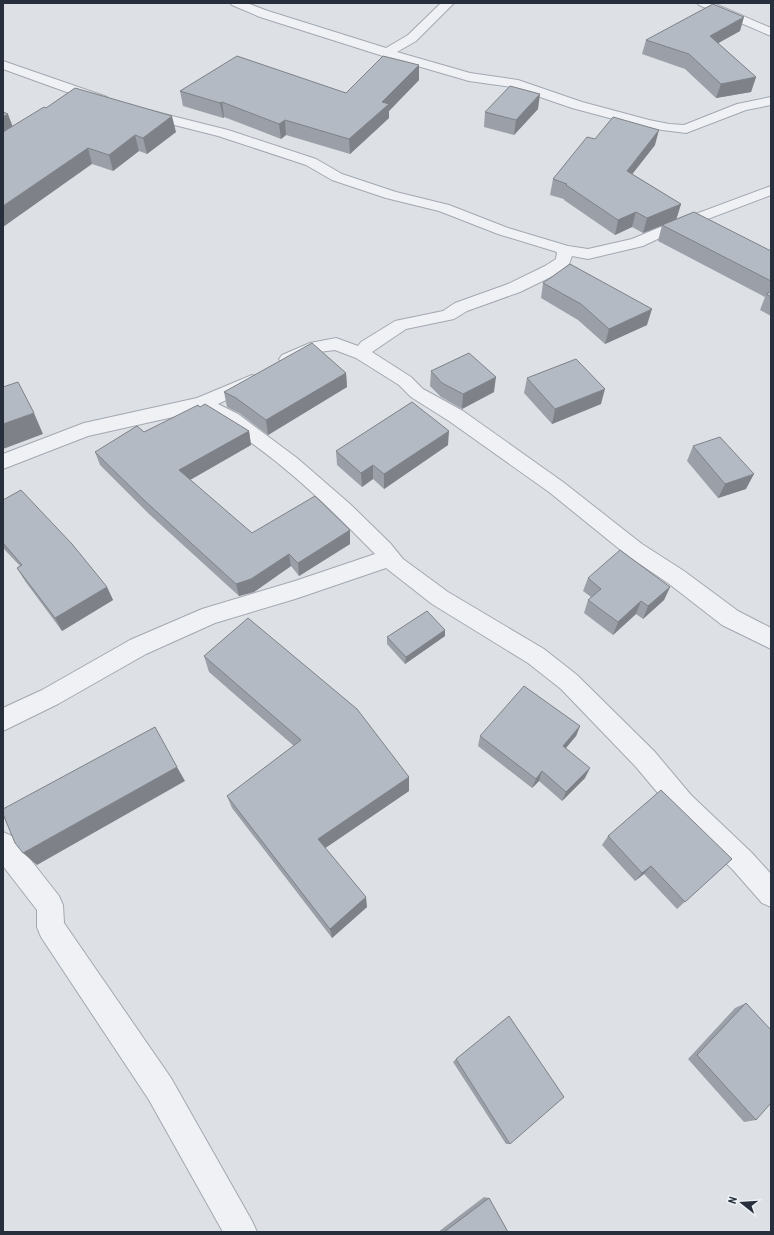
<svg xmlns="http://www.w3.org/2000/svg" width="774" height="1235" font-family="'Roboto Condensed',sans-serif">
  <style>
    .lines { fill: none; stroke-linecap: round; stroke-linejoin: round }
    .minor-casing { stroke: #a3a8b0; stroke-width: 2 }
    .minor { fill: #eff1f5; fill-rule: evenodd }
    .wall { fill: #9ba0a8 }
    .shaded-wall { fill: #7e8288 }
    .building { fill: #b4bac3; stroke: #7e8288 }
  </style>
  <rect width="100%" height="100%" fill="#dde1e6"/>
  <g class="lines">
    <g class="minor-casing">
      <path id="minor" d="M 230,3 L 247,3 L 268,11 L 386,48 L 408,35 L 441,3 L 454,3 L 416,41 L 397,52 L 470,73 L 518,80 L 582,102 L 649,120 L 669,124 L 684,125 L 737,104 L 771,97 L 771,105 L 746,110 L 686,133 L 647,128 L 572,108 L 511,87 L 469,81 L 383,56 L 260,17 L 232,5 Z
        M 697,3 L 713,3 L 771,28 L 771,36 L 699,5 Z
        M 3,61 L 107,97 L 109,100 L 107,103 L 97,103 L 3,69 Z
        M 144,109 L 228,130 L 316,159 L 342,174 L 396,192 L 449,205 L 508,228 L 568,246 L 588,249 L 632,239 L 658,228 L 771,186 L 771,195 L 668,234 L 643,246 L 588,259 L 572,256 L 569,264 L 557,274 L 520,292 L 467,311 L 454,319 L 406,329 L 372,352 L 411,377 L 423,389 L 463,411 L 563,482 L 642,544 L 684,571 L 738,611 L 771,628 L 771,649 L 722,625 L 668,583 L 628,556 L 549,492 L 449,421 L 411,397 L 399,385 L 356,358 L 335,350 L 319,352 L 288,365 L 282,363 L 279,359 L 282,355 L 310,343 L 336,338 L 358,346 L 361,342 L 395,321 L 443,311 L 455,303 L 508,284 L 545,266 L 556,259 L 557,252 L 498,234 L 439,211 L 386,198 L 332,180 L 306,165 L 218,136 L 139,116 L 137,113 L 139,110 Z
        M 252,375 L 258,377 L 261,381 L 258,385 L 218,404 L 238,414 L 297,458 L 350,504 L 390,543 L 403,559 L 448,592 L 544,649 L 577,675 L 654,751 L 691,795 L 751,852 L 771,874 L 771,907 L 762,903 L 733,870 L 673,811 L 636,767 L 561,689 L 528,663 L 432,604 L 386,568 L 295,599 L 215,623 L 146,654 L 58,704 L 3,731 L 3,708 L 42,690 L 130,640 L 202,609 L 295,581 L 375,554 C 323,501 267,446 200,411 L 88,436 L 3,469 L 3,454 L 84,423 L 197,398 Z
        M 3,832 L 12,836 L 59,896 L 63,905 L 64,923 L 171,1078 L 252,1221 L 257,1232 L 223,1232 L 149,1100 L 41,937 L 37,927 L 37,910 L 3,866 Z"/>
    </g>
    <use href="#minor" class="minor"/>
  </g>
  <path class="wall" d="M 740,31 L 718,43 L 756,77 L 751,92 L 716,98 L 685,69 L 642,54 L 646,40 Z
    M 419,80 L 389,111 L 389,118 L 350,154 L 286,135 L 281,139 L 224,117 L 223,118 L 183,106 L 180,91 L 346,93 Z
    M 46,108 L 176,132 L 147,154 L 139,151 L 113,171 L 92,164 L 13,126 Z
    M 538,109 L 514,135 L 484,127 L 485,112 Z
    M 595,139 L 655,145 L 632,174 L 681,204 L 676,220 L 771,251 L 771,316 L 760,310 L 765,297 L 658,241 L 662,225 L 676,220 L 643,233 L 632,227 L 615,235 L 564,200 L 564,199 L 550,195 L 553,179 Z
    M 543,283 L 647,325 L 605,344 L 578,320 L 541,298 Z
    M 431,371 L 494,392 L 462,409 L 441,397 L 430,386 Z
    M 346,373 L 347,387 L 268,435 L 239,413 L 227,407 L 224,392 Z
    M 527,378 L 601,404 L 552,424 L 524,393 Z
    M 200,407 L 249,431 L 251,445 L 190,480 L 252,533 L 350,530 L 350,544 L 299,576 L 291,566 L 254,592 L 239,596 L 149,514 L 100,465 L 95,452 L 144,432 Z
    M 448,445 L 384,489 L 373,479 L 362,487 L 337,465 L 336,451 Z
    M 693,446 L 746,489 L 718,498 L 687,461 Z
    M 3,500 L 107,587 L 113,600 L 62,631 L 25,581 L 17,568 L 20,566 L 3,548 Z
    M 588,578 L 670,587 L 664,600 L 643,619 L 636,614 L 613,635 L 584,613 L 588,600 L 591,597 L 583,591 Z
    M 445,630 L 445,636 L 405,664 L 387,644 L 387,637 Z
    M 204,656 L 409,777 L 409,791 L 325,848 L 367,907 L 332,938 L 232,808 L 227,796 L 294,746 L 209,672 Z
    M 580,726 L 576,736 L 566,748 L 585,778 L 562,801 L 539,781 L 532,788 L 478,746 L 480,736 Z
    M 608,836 L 732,859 L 677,909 L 644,874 L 635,881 L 602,845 Z
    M 746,1003 L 756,1120 L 744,1122 L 688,1059 L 735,1008 Z
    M 456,1059 L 510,1144 L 506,1144 L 453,1062 Z
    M 484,1197 L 489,1198 L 508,1232 L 438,1232 Z"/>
  <path class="shaded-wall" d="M 744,17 L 740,31 L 706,50 L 710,36 Z
    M 419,65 L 419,80 L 389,111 L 389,118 L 350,154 L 349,139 L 382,102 Z
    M 756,77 L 751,92 L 716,98 L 721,84 Z
    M 540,94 L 538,109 L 514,135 L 516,120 Z
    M 222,102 L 224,117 L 223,118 L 220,103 Z
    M 8,114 L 14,130 L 3,137 L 3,117 Z
    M 172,116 L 176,132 L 147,154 L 143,138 Z
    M 285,120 L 286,135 L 281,139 L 279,124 Z
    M 659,130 L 655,145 L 623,186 L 627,171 Z
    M 135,135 L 139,151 L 113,171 L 109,155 Z
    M 88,148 L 92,164 L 3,227 L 3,206 Z
    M 681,204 L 676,220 L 643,233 L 647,218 Z
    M 636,212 L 632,227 L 615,235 L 618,220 Z
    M 652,309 L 647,325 L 605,344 L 609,329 Z
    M 346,373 L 347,387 L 268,435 L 266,420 Z
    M 496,377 L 494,392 L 462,409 L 463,394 Z
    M 605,389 L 601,404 L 552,424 L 555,409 Z
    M 34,413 L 43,434 L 3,449 L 3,424 Z
    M 249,431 L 251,445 L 183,484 L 179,470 Z
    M 449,431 L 448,445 L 384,489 L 384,474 Z
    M 373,465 L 373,479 L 362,487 L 361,473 Z
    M 754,474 L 746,489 L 718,498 L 725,484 Z
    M 350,530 L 350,544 L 299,576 L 298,563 Z
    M 289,554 L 291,566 L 254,592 L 239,596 L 236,584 Z
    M 107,587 L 113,600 L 62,631 L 55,618 Z
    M 670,587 L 664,600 L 643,619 L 648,606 Z
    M 641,601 L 636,614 L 613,635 L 618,622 Z
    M 445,630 L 445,636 L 405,664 L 406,657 Z
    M 580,726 L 576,736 L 559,756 L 563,746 Z
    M 177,767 L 185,781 L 37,865 L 23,853 Z
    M 590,768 L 585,778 L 562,801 L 566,792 Z
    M 542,771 L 539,781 L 532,788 L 536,779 Z
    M 409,777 L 409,791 L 321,851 L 318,839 Z
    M 651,866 L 644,874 L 635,881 L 642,873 Z
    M 366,897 L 367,907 L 332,938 L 330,929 Z"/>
  <path class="building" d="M 713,4 L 744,17 L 710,36 L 756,77 L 721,84 L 689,54 L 646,40 Z
    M 237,56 L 346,93 L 383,56 L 419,65 L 382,102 L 389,104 L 349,139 L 285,120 L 279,124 L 222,102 L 220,103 L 180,91 Z
    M 510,86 L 540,94 L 516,120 L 485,112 Z
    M 75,88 L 172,116 L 143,138 L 135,135 L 109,155 L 88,148 L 3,206 L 3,132 L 44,107 L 46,108 Z
    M 3,112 L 8,114 L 3,117 Z
    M 613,117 L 659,130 L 627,171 L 681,204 L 647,218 L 636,212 L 618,220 L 566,185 L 567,184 L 553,179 L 587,137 L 595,139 Z
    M 694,212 L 771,251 L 771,281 L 662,225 Z
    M 570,264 L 652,309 L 609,329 L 581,304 L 543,283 Z
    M 771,291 L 771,297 L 766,294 Z
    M 312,343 L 346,373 L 266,420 L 236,398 L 224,392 Z
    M 469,353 L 496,377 L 463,394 L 442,383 L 431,371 Z
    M 576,359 L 605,389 L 555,409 L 527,378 Z
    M 18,382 L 34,413 L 3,424 L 3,387 Z
    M 412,402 L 449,431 L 384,474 L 373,465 L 361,473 L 336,451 Z
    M 205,404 L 249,431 L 179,470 L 252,533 L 315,496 L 350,530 L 298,563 L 289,554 L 251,579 L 236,584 L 145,501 L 95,452 L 137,426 L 144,432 L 198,405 L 200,407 Z
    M 720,437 L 754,474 L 725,484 L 693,446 Z
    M 21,490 L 72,544 L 107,587 L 55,618 L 17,568 L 22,565 L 3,543 L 3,500 Z
    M 620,550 L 670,587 L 648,606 L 641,601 L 618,622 L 588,600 L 601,589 L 588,578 Z
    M 427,611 L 445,630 L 406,657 L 387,637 Z
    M 248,618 L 357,709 L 409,777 L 318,839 L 366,897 L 330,929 L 227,796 L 301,740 L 204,656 Z
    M 524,686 L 580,726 L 563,746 L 590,768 L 566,792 L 542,771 L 536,779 L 480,736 Z
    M 155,727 L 177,767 L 23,853 L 15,843 L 3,814 L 3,809 Z
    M 661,790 L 732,859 L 685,902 L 651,866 L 642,873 L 608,836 Z
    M 746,1003 L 771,1030 L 771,1103 L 756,1120 L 697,1055 Z
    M 509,1016 L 564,1097 L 510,1144 L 456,1059 Z
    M 489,1198 L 508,1232 L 444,1232 Z"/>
  <rect width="774" height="1235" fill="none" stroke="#272f3c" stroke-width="8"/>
  <g transform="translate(742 1203) rotate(287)" stroke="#ecf0f4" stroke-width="3" paint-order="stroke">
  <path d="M0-3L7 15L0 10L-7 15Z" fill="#272f3c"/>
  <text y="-6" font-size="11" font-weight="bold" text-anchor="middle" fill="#272f3c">N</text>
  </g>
</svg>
